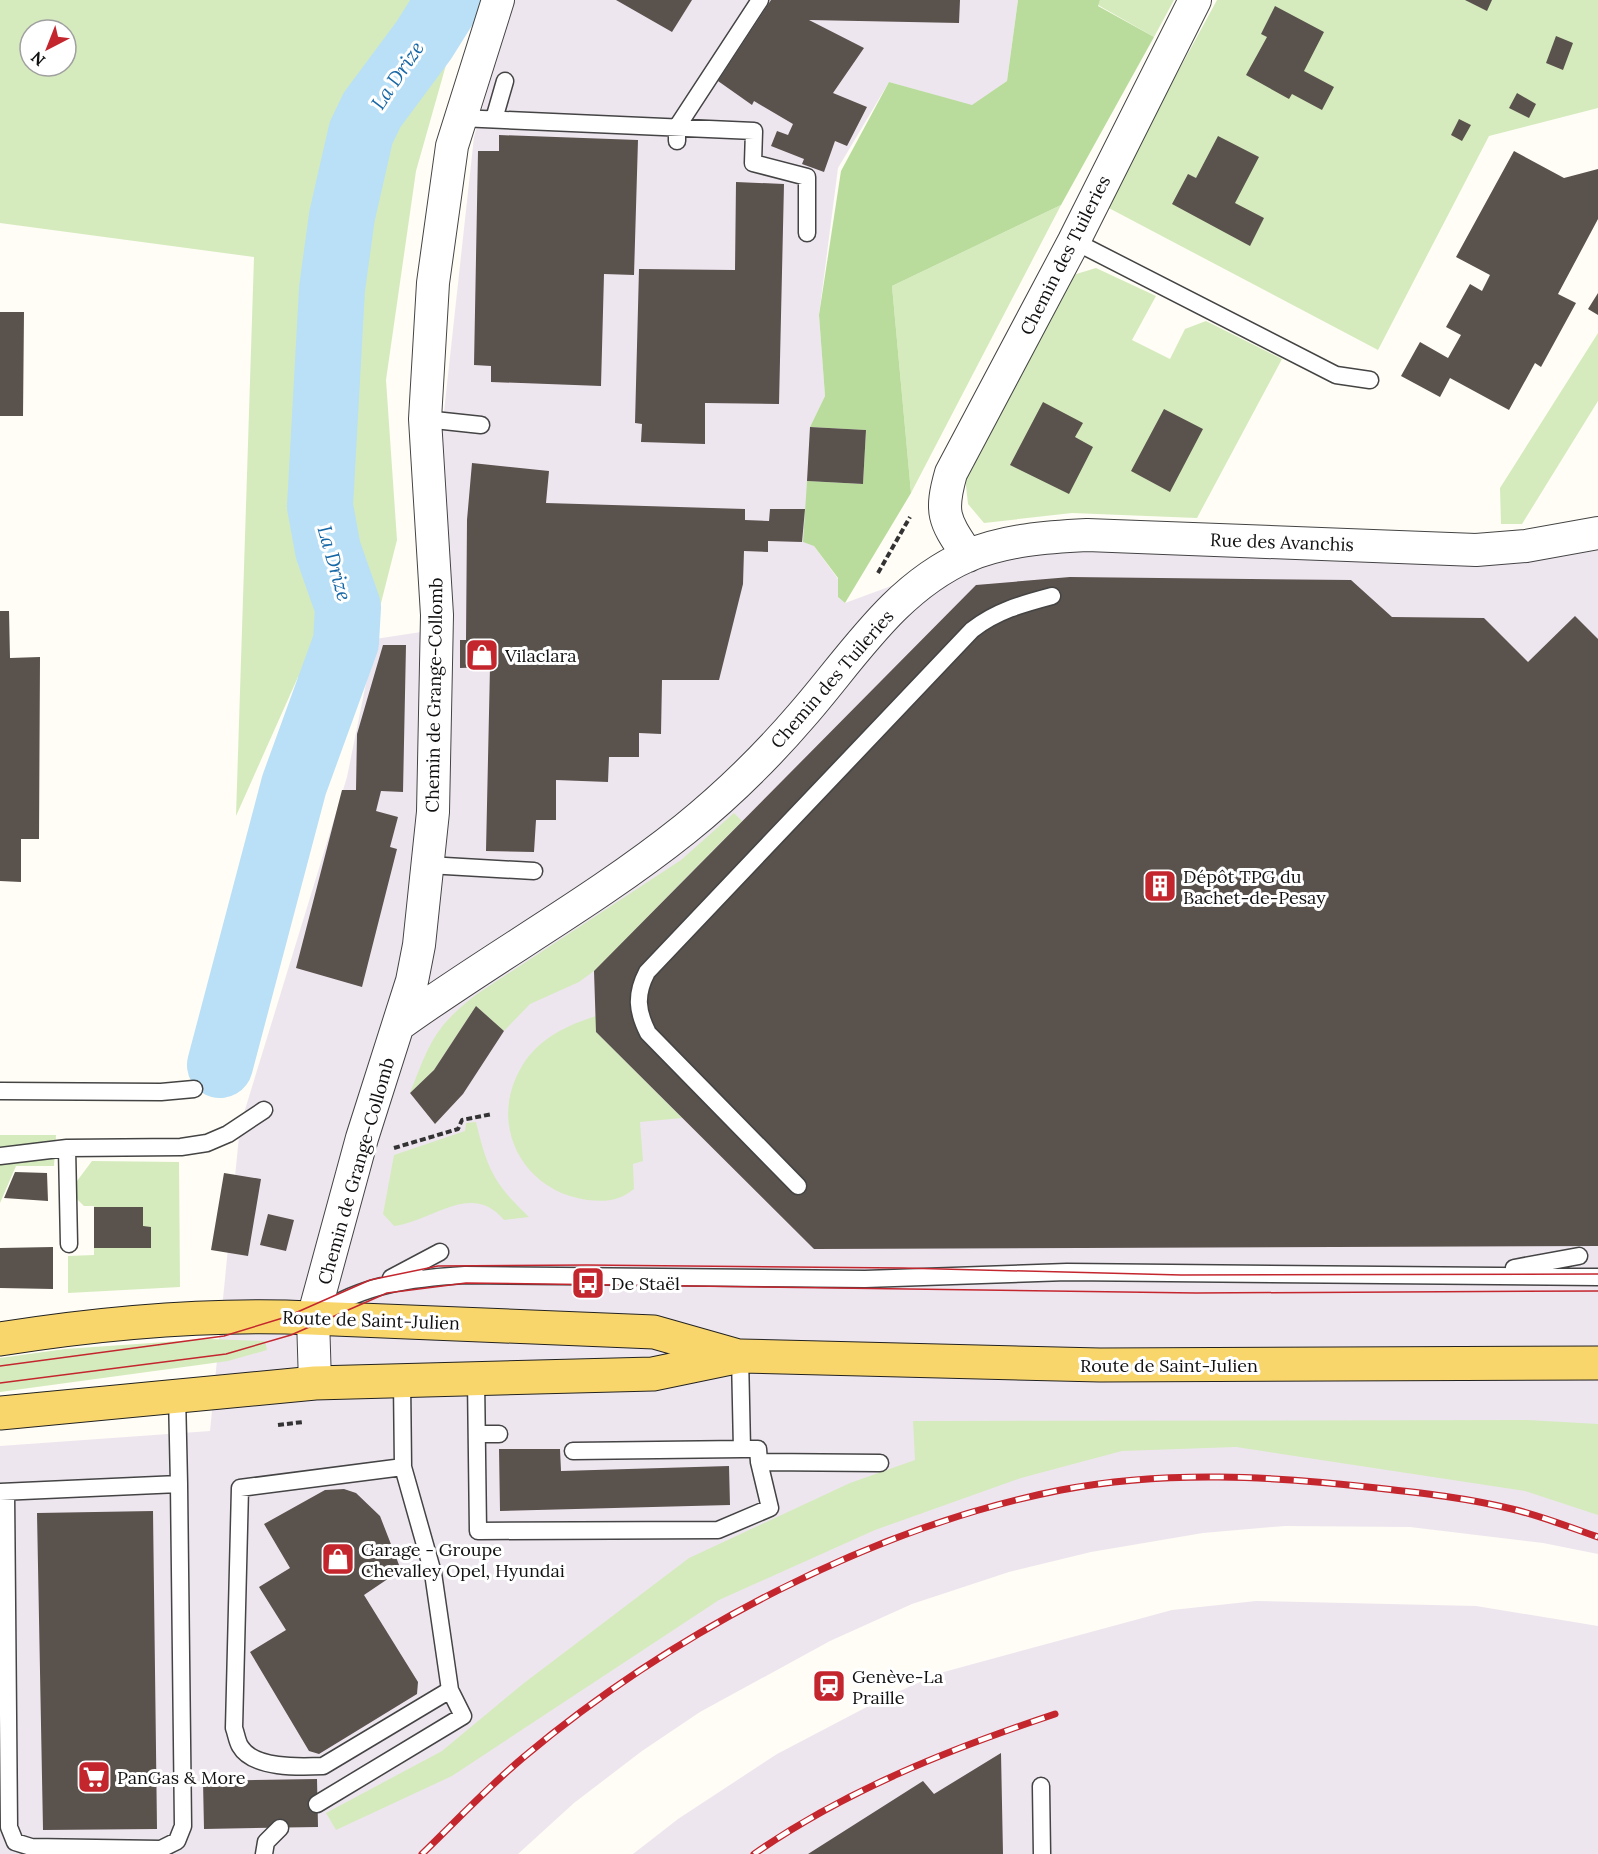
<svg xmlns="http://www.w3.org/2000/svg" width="1598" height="1854" font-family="Lora,serif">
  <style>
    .industrial { fill: #eee6ef }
    .green { fill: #d5ebbd; fill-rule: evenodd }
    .forest { fill: #b9dc9c }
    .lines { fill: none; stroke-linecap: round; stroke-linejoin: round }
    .river { stroke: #b9e0f7; stroke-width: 66 }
    .building { fill: #5a524d }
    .lane-casing { stroke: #444; stroke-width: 19 }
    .street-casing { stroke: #444; stroke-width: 34 }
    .primary-casing { stroke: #222; stroke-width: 35 }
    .path { stroke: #333; stroke-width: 4; stroke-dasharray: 6 3; stroke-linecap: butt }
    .lane { stroke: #fff; stroke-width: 16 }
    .street { stroke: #fff; stroke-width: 32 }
    .primary { stroke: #f9d66b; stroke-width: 33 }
    .tram { stroke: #c4262e; stroke-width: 1.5 }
    .rail-casing { stroke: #c4262e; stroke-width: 7 }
    .rail { stroke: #fff; stroke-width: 4.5; stroke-dasharray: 14; stroke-linecap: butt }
    .labels { text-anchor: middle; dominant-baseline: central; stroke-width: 6; stroke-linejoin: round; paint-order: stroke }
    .street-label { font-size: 18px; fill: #111; stroke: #fff }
    .poi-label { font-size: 18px; fill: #111; stroke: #fff; text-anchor: start }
    .water-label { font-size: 20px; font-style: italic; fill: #1768a6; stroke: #fff }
  </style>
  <rect width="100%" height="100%" fill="#fffdf5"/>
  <path class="industrial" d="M 513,0 L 1018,0 L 1007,81 L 972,106 L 889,82 L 838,168 L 819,315 L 825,396 L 810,427 L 866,430 L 863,484 L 808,481 L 814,546 L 838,579 L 838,597 L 845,603 L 1005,544 L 1432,549 L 1598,533 L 1598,1554 L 1543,1543 L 1410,1527 L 1285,1526 L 1203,1533 L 1091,1552 L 1009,1572 L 912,1604 L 830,1641 L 700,1712 L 642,1751 L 574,1803 L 518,1854 L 0,1854 L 0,1446 L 210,1431 L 240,1126 L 347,777 L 375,639 L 454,627 L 442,430 L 474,137 Z
    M 1256,1601 L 1476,1606 L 1598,1626 L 1598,1854 L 633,1854 L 678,1819 L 777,1754 L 882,1699 L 940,1673 L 1172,1610 Z"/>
  <path class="green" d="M 0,0 L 477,0 L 461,12 L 416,171 L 386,380 L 397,540 L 365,666 L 298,677 L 236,816 L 254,257 L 0,223 ZM 30,30 L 66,30 L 66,66 L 30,66 Z
    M 1100,0 L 1174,0 L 1154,37 L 1098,5 Z
    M 1217,0 L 1598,0 L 1598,108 L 1489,136 L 1378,350 L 1105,206 Z
    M 1061,205 L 911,493 L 892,286 Z
    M 1096,268 L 1156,296 L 1132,340 L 1170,359 L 1185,329 L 1206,321 L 1282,359 L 1197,518 L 1072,513 L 984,523 L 968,504 L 965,477 L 1073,275 Z
    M 1598,333 L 1598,401 L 1522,524 L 1501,524 L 1500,488 Z
    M 734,813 L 742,821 L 594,971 L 579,982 L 530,1004 L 504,1031 L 476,1006 L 434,1070 L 410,1093 C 430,1043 433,1028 477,994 L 681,860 Z
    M 596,1016 L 596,1032 L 682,1118 L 640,1122 L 643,1161 L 633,1164 L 634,1189 C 619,1201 606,1202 587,1200 C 522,1191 487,1124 522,1066 C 538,1039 567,1025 596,1016 Z
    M 476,1122 C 487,1168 494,1184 529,1217 L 504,1220 C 472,1181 435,1220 394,1226 L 383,1214 L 394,1155 L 465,1131 L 466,1123 Z
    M 0,1135 L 56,1135 L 54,1166 L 16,1166 L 0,1203 Z
    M 92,1161 L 179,1162 L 180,1287 L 68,1293 L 68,1256 L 94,1255 L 94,1206 L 84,1206 L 77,1199 L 77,1181 Z
    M 209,1339 L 265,1341 L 267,1350 L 228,1361 L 0,1392 L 0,1358 L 65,1349 Z
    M 1528,1420 L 1598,1424 L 1598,1515 L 1525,1491 L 1236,1447 L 1122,1451 L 1021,1478 L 875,1530 L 719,1600 L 452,1776 L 336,1830 L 326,1813 L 442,1751 L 524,1683 L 689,1558 L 850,1483 L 915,1460 L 913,1421 Z"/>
  <path class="forest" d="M 1018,0 L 1100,0 L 1098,6 L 1154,37 L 1061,205 L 892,286 L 911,493 L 845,603 L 838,597 L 838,578 L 814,546 L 803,542 L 807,481 L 863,484 L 866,430 L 810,427 L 825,396 L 819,315 L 841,171 L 889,82 L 972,105 L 1007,81 Z"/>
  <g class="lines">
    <path class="river" d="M 220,1065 L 294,785 L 346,642 L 348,607 L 328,550 L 320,506 L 332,289 L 342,216 L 361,133 L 372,110 L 424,40 L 449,0"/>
  </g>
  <path class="building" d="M 616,0 L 692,0 L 672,32 Z
    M 771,0 L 960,0 L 959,23 L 809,20 L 864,48 L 833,93 L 867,107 L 847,146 L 835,141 L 824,172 L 802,164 L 804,159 L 771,146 L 777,131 L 788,135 L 793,124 L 754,101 L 752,105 L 718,81 Z
    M 1465,0 L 1492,0 L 1487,11 Z
    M 1275,6 L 1324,32 L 1304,71 L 1334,87 L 1322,110 L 1292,94 L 1289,99 L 1246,75 L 1267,37 L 1261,34 Z
    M 1556,36 L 1573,43 L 1563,70 L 1546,63 Z
    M 1517,93 L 1536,104 L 1529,118 L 1509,108 Z
    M 1459,119 L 1471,125 L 1462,141 L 1451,135 Z
    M 499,135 L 638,140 L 634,275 L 604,274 L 601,386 L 491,382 L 491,366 L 474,365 L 478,151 L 499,151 Z
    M 1218,136 L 1259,157 L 1235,203 L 1264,218 L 1250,246 L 1172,204 L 1188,174 L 1196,178 Z
    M 1514,151 L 1564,178 L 1598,169 L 1598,219 L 1558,294 L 1576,303 L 1541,367 L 1535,363 L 1509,410 L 1450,378 L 1440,397 L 1401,376 L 1420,342 L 1448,358 L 1461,335 L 1446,327 L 1470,284 L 1482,291 L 1490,275 L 1456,257 Z
    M 736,182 L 784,184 L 779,404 L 705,403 L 705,444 L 641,442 L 642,424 L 635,423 L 639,269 L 735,270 Z
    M 1598,293 L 1598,315 L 1588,309 Z
    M 0,312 L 24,312 L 23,416 L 0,416 Z
    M 1043,402 L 1083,423 L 1075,437 L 1093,447 L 1069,494 L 1010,465 Z
    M 1164,409 L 1203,429 L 1170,492 L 1131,471 Z
    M 810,427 L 866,430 L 863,484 L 807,481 Z
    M 472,463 L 549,471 L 546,503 L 745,509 L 745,520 L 769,521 L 770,509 L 805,509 L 802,542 L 768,541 L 768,552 L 744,551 L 743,584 L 719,680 L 662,680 L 661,734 L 639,733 L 639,757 L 609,757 L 608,782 L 556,780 L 556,820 L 536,820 L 534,852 L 486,851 L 490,667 L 460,668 L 460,640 L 466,640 L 467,520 Z
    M 1070,577 L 1351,580 L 1392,617 L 1484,618 L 1528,662 L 1575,616 L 1598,639 L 1598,1246 L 814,1249 L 596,1032 L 594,971 L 976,585 Z
    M 0,611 L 9,611 L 10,658 L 40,657 L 39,839 L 21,839 L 21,882 L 0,881 Z
    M 383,645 L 406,645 L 403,792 L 381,791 L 376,811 L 398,817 L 390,847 L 397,849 L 362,987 L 296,968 L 342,790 L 356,790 L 357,734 Z
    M 476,1006 L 504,1031 L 463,1094 L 435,1124 L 410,1093 L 434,1070 Z
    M 15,1172 L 47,1173 L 48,1201 L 4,1198 Z
    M 224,1173 L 261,1179 L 248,1256 L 211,1250 Z
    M 94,1207 L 143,1207 L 143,1226 L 151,1227 L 151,1248 L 94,1248 Z
    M 268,1214 L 294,1220 L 286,1251 L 260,1245 Z
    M 53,1247 L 53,1289 L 0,1288 L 0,1248 Z
    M 499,1449 L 560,1449 L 561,1471 L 729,1466 L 730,1505 L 500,1511 Z
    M 344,1489 L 356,1493 L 380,1516 L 401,1570 L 364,1595 L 418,1682 L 417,1694 L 319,1754 L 309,1751 L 250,1652 L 286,1630 L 259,1587 L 290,1568 L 264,1524 L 325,1490 Z
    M 153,1511 L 157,1829 L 43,1830 L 37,1513 Z
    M 1001,1753 L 1003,1854 L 808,1854 L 923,1781 L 934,1794 Z
    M 317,1779 L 318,1827 L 204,1829 L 203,1781 Z"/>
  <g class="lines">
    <g class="lane-casing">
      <path id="lane" d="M 460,118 L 754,131 L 753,163 L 807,177 L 807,233
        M 494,119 L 505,81
        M 677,141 L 677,127 L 760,0
        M 1074,241 L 1336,375 L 1370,380
        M 425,419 L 481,425
        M 428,865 L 534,871
        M 0,1091 L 161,1092 L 194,1089
        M 67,1148 L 69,1244
        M 0,1156 L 67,1148 L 181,1147 L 207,1143 L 228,1134 L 264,1110
        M 798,1186 L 648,1033 C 637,1011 635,995 647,972 L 972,630 C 996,611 1022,604 1052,596
        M 1514,1268 L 1579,1256
        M 391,1278 L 440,1252
        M 319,1314 C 362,1284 414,1278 465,1275 L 865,1279 L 1067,1272 L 1598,1277
        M 476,1379 L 478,1531 L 718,1530 L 770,1508 L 759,1462
        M 402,1381 L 403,1467 L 240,1488 L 234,1728 C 236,1733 237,1741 240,1746 C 253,1769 300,1767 323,1766 L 450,1690 L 433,1573 L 403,1467
        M 477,1434 L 499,1434
        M 742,1449 L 758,1449 L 759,1462 L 880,1463
        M 573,1451 L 742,1449 L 740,1356
        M 0,1492 L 179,1484 L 177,1395
        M 6,1492 L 9,1827 L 15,1842 L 31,1847 L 161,1849 L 177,1841 L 183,1826 L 179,1484
        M 1041,1786 L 1042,1854
        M 317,1804 L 463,1716 L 450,1690
        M 264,1854 L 266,1842 L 280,1828"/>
    </g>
    <g class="street-casing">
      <path id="street" d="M 968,556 C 945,521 939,515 951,473 L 1074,241 L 1195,0
        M 400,1024 C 493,957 595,901 685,829 C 727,795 766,757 802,715 C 852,658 894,588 967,556 C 1005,540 1047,537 1087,535 L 1476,550 L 1526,546 L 1598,533
        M 315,1383 L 313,1318 L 362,1138 L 412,981 L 419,945 L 433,812 L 437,615 L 425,419 L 433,283 L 452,146 L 498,0"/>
    </g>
    <g class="primary-casing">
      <path id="primary" d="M 0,1339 C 95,1324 190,1315 286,1317 L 654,1332 L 735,1355
        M 0,1413 L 315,1383 L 653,1374 L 740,1356 L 1100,1365 L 1598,1363"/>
    </g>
    <path class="path" d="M 878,573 L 910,517
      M 394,1148 L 458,1129 L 462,1120 L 492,1114
      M 278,1425 L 303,1422"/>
    <use href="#lane" class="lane"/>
    <use href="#street" class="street"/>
    <use href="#primary" class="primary"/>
    <path class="tram" d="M 0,1366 L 224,1336 L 286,1317 L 370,1280 L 438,1266 L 587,1265 L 903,1268 L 1181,1275 L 1598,1274
      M 0,1383 L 226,1354 L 291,1335 L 387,1293 L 466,1283 L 1196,1293 L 1598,1291"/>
    <g class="rail-casing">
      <path id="rail" d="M 422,1854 C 456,1821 489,1786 525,1756 C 672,1633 872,1527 1061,1490 C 1166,1470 1271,1476 1377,1488 C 1422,1493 1467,1498 1512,1509 C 1541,1516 1569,1527 1598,1537
        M 754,1854 C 846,1790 950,1749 1055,1714"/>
    </g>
    <use href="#rail" class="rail"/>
  </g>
  <defs>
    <g id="shop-square" transform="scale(1.725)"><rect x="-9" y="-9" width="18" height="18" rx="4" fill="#c4262e" stroke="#fff"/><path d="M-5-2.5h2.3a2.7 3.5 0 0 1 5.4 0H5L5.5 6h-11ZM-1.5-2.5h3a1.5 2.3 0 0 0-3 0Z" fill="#fff"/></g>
    <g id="building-square" transform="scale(1.725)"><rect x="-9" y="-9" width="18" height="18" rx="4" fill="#c4262e" stroke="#fff"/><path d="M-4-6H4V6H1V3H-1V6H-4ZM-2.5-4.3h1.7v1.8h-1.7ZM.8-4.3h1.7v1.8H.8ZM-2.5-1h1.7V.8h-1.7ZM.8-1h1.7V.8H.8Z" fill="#fff"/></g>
    <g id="bus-square" transform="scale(1.725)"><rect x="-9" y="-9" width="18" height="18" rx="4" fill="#c4262e" stroke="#fff"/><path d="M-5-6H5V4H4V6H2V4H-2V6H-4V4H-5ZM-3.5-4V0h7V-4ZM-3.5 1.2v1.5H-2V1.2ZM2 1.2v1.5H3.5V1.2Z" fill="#fff"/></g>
    <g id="station-square" transform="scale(1.725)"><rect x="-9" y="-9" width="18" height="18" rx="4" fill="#c4262e" stroke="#fff"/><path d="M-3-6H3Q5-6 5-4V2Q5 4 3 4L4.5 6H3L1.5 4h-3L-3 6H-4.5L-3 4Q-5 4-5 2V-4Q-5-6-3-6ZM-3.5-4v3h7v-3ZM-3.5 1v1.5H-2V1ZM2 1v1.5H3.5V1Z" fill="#fff"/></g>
    <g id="supermarket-square" transform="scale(1.725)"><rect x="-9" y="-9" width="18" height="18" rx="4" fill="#c4262e" stroke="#fff"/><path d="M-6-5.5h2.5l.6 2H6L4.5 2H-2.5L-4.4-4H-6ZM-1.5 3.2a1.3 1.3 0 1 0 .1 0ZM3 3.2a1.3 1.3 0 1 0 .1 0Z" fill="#fff"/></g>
  </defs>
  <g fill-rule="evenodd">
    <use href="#shop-square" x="482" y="655"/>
    <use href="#building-square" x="1160" y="886"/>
    <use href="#bus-square" x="588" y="1283"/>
    <use href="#shop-square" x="338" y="1559"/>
    <use href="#station-square" x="829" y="1686"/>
    <use href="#supermarket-square" x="94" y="1777"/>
  </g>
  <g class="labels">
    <g class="street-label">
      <text transform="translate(1065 255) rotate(-63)">Chemin des Tuileries</text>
      <text transform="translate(1282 542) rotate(2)">Rue des Avanchis</text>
      <text transform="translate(832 679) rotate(-49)">Chemin des Tuileries</text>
      <text transform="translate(434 695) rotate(-89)">Chemin de Grange-Collomb</text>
      <text transform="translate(356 1171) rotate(-74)">Chemin de Grange-Collomb</text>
      <text transform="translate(371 1320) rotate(2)">Route de Saint-Julien</text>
      <text x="1169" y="1365">Route de Saint-Julien</text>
    </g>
    <g class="poi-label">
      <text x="505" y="655">Vilaclara</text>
      <text x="1183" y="876">Dépôt TPG du<tspan x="1183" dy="21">Bachet-de-Pesay</tspan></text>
      <text x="611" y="1283">De Staël</text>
      <text x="361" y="1549">Garage - Groupe<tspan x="361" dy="21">Chevalley Opel, Hyundai</tspan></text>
      <text x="852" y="1676">Genève-La<tspan x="852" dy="21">Praille</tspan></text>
      <text x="117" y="1777">PanGas &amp; More</text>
    </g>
    <g class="water-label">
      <text transform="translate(397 75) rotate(-56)">La Drize</text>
      <text transform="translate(335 563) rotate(74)">La Drize</text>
    </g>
  </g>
  <g transform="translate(48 48) rotate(222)"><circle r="28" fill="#ffffff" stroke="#a0a0a0" stroke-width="1.5"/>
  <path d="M0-4.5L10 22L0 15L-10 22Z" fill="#c4262e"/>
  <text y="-9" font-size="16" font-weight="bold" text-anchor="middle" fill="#111111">N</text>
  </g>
</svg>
